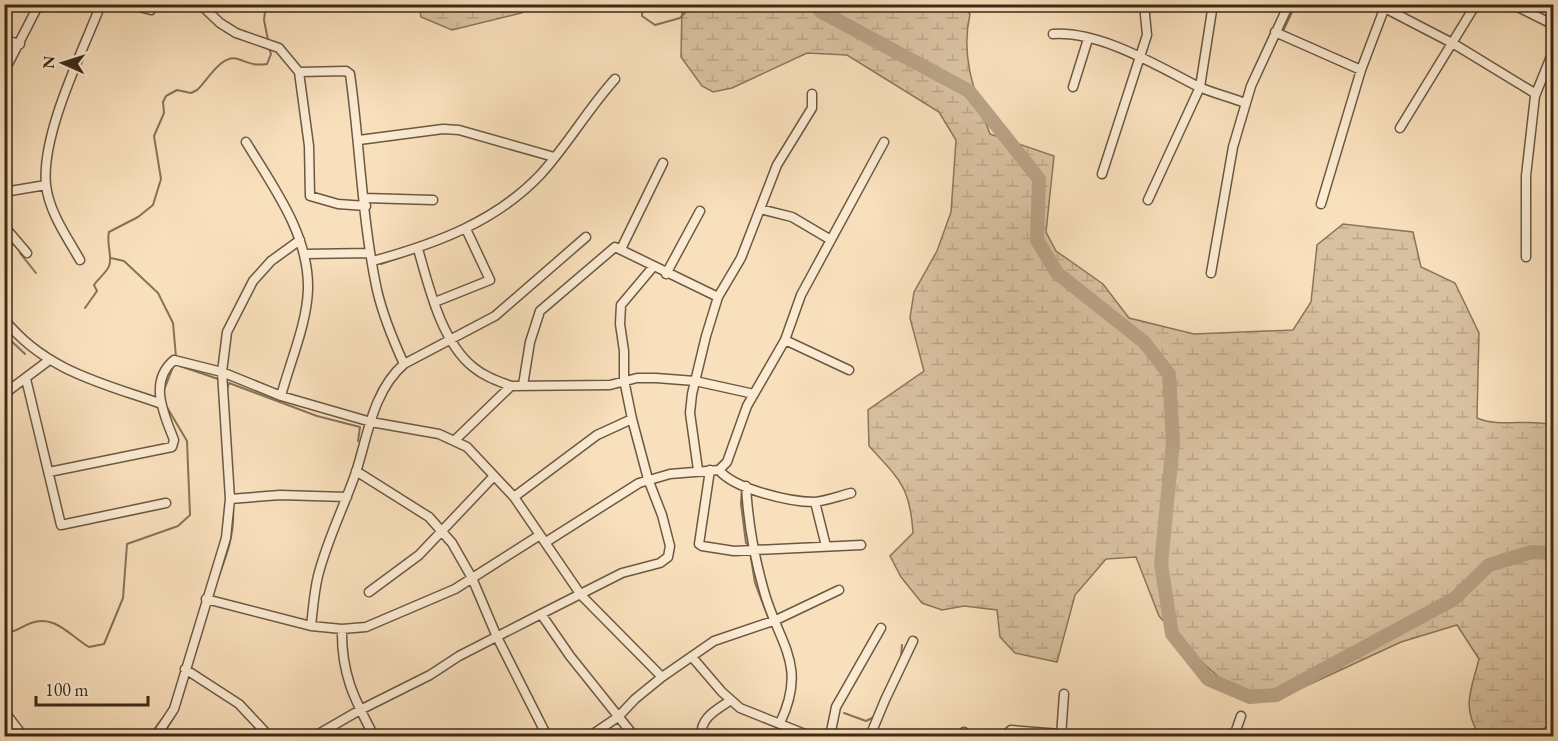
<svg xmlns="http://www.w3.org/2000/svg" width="1558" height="741" font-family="'EB Garamond',serif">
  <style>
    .wetland { fill: url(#wetland-marsh); stroke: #8b765c; stroke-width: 1.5 }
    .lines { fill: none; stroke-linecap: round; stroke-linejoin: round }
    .stream { stroke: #87725a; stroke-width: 2 }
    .river { stroke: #b9a285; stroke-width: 14 }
    .minor-casing { stroke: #6c5842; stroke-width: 11 }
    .minor { stroke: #fbebd3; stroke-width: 8 }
  </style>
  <defs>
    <pattern id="wetland-marsh" width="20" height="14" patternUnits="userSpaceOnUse" patternTransform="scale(1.5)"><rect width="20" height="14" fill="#d9c1a0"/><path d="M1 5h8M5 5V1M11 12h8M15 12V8" fill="none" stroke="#bba689"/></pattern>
  </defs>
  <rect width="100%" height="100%" fill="#f9e0bc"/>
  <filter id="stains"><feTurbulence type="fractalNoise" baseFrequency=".00333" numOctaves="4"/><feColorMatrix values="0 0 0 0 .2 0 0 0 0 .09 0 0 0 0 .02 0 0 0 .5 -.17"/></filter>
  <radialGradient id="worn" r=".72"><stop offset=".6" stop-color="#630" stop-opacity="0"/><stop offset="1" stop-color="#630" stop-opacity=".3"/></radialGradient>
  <path class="wetland" d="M 419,5 L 419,4 L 536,5 L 521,13 L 452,30 L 421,17 Z
    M 682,5 L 959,5 L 970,14 C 960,58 975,93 990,134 L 1054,156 L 1046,232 L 1056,251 L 1103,284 L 1129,318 L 1194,334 L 1293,330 L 1311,302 L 1317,245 L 1343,224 L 1413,232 L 1421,267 L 1455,283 L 1479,333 L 1477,418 C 1500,428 1529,418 1553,425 L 1553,724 L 1529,736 L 1480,736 C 1461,707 1471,691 1479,659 L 1457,625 L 1401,642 L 1278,699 L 1233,690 L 1193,654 L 1159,616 L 1136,557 L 1106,559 L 1075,595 L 1057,662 L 1015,653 L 1000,637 L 997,610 L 964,606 L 942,610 L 922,603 L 901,577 L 890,556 L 913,533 C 910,486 899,479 869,446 L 868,410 L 924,371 L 910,318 L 914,292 L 937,251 L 951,212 L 956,140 L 939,112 L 847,55 L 807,53 L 732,88 L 713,92 L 702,86 L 681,57 Z"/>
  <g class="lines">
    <path class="stream" d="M 266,4 L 264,20 L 268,40
      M 380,4 C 396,8 424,16 437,4
      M 643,4 L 642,16 L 655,25 L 680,18 L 693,4
      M 752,4 L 820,11
      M 804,4 L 815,9
      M 1283,31 L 1293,10
      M 4,235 L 13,245
      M 20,253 L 36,273
      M 111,258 L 124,261 L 158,293 L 173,323 L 176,357
      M 381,264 L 398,258
      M 85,308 L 97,291 L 94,285 C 98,279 107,272 109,266 C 113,257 106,245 109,232 L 138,217 L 153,205 L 161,179 L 154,136 L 164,113 L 163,102 L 166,96 L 177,90 L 191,93 L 197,90 C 207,81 222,53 238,59 C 250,63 254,66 267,64 L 271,54 L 269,48
      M 4,334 L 25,354
      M 180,366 L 221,380
      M 227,389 L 229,383 L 317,416 L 360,427 L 358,441
      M 164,390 L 175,362
      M 742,487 L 741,504 L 746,543 L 751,547
      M 750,552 L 755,583 L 768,617 L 767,620
      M 217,581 C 226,557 235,534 233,508
      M 4,633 C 16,633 20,627 31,623 C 55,614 70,636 89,647 L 104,644 L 123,598 L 127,544 L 178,526 L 190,515 L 187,441 L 165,404
      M 194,655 L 200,638
      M 901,657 L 902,645
      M 173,699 L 177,688
      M 844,713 L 866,721 L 874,717
      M 149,736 L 165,715
      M 162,736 L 176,714"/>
    <path class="river" d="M 820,11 L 969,91 L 1039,179 L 1037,240 L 1057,273 L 1144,342 L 1169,374 L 1173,442 L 1161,564 L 1172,634 L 1208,679 L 1250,697 L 1276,695 L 1454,599 L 1489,565 L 1532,552 L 1554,553"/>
    <g class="minor-casing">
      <path id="minor" d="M 128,4 L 151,10 L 154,4
        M 200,4 L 220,23 L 236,33 L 279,48 L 299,72 L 346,71 L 350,74 C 360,145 362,221 377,290 C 383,316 393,340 404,364
        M 1377,4 L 1454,44 L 1536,94
        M 1512,4 L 1554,25
        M 1047,6 L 1050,4
        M 1275,32 L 1361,70 L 1386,4
        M 1053,34 C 1100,31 1156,65 1197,86 C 1212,93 1230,97 1245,103
        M 4,40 L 20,44
        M 4,72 L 39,4
        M 299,72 L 309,146 L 310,196 L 338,204 L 366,206
        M 1073,87 L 1088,39
        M 1400,128 L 1476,4
        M 359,140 L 443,129 L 459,130 L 554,157
        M 246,142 C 273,187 309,234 308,289 C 307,324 290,362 281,396
        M 1102,174 L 1147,35 L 1144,4
        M 4,192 L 46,185
        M 365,198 L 433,200
        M 1148,200 L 1200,87 L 1213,4
        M 1321,204 L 1361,70
        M 760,209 L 792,217 L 831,240
        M 4,226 L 27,253
        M 418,249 C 429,287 441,341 473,367 C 485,377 498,381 511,386
        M 621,249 L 663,163
        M 305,254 L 370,253
        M 1526,257 L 1526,176 L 1535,96 L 1554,49
        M 80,260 C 67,237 49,212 46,185 C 41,134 82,53 101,4
        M 373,261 C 435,244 496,222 541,174 C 568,144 588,109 615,79
        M 1211,273 L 1233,147 L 1251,86 L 1289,4
        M 666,274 L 700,211
        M 435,302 L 490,280 L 466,229
        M 4,319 C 44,370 101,383 159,403
        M 785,340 L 849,370
        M 26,379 L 61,525 L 166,503
        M 523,385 L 530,342 L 540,311 L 615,247 L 718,297
        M 4,394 L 48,361
        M 455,440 L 511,386 L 610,385 L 637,378 L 656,378 L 695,381 L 754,394
        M 698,470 L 690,413 L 692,394 L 706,336 L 718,297 L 741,258 L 777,165 L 812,108 L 812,94
        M 710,470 L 699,544 L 702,546 L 734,551 L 861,545
        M 719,470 L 727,462 L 747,406 L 785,340 L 801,295 L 884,142
        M 356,471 L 429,517 L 452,543 L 472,578 L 497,637 L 547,736
        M 49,472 L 172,447 L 174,440 C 164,414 148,382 174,360 L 222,372 L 281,396 L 371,422 L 439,434 L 467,447 L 514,497 L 581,595 L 662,677
        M 746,486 C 748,522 754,556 764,591 C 779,645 808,664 780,723
        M 514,497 L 597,435 L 632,419
        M 230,499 L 280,495 L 347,497
        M 815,502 L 826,546
        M 546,542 L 639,483 L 670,474 L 719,470 C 734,489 790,502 814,502 C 826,501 839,496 851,493
        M 369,592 L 419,555 L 494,476
        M 206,599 L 311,626 L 342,629 L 366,627 L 455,589 L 540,535
        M 541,614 L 570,656 L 634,736
        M 311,626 C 313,609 314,592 318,576 C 327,540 344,507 356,472 C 368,435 373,391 404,364 L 495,316 L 586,237
        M 342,629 C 341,673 354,699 374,736
        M 692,657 L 722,692 L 740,708 L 810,736
        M 185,669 L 239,704 L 269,736
        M 4,711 L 23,736
        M 156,736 L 174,709 L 226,538 L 230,499 L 222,372 L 227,332 L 253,281 L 271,261 L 300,240
        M 315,736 L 360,710 L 430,675 L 459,656 L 541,614 L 622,573 L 660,563 L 668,557 L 670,546 L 662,515 L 648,479 L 632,419 L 624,380 L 624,351 L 620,324 L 621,305 L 653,267
        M 590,736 L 618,717 L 635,699 L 662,677 L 714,641 L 776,620 L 839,590
        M 701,736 C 701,717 716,710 731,700
        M 830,736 L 836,707 L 881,628
        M 870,736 L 885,700 L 913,641
        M 961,736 L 964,732
        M 1004,736 L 1011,730 L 1086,736
        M 1061,736 L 1064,694
        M 1234,736 L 1241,716"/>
    </g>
    <use href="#minor" class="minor"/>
  </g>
  <rect width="1558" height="741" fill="none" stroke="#f9e0bc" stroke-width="24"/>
  <rect x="6" y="6" width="1546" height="729" fill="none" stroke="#3d2a19" stroke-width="3"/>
  <rect x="12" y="12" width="1534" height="717" fill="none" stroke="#3d2a19" stroke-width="1.5"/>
  <g transform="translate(63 63) rotate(273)" stroke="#fbebd3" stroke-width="4.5" paint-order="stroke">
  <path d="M0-4.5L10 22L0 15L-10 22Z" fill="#3d2a19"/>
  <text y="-9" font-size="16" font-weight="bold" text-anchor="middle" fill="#3d2a19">N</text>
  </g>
  <path d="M36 696v9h112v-9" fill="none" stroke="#3d2a19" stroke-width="3"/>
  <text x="45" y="696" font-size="18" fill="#3d2a19" stroke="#fbebd3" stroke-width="4.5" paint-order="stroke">100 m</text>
  <rect width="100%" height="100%" filter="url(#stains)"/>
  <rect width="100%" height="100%" fill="url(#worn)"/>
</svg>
